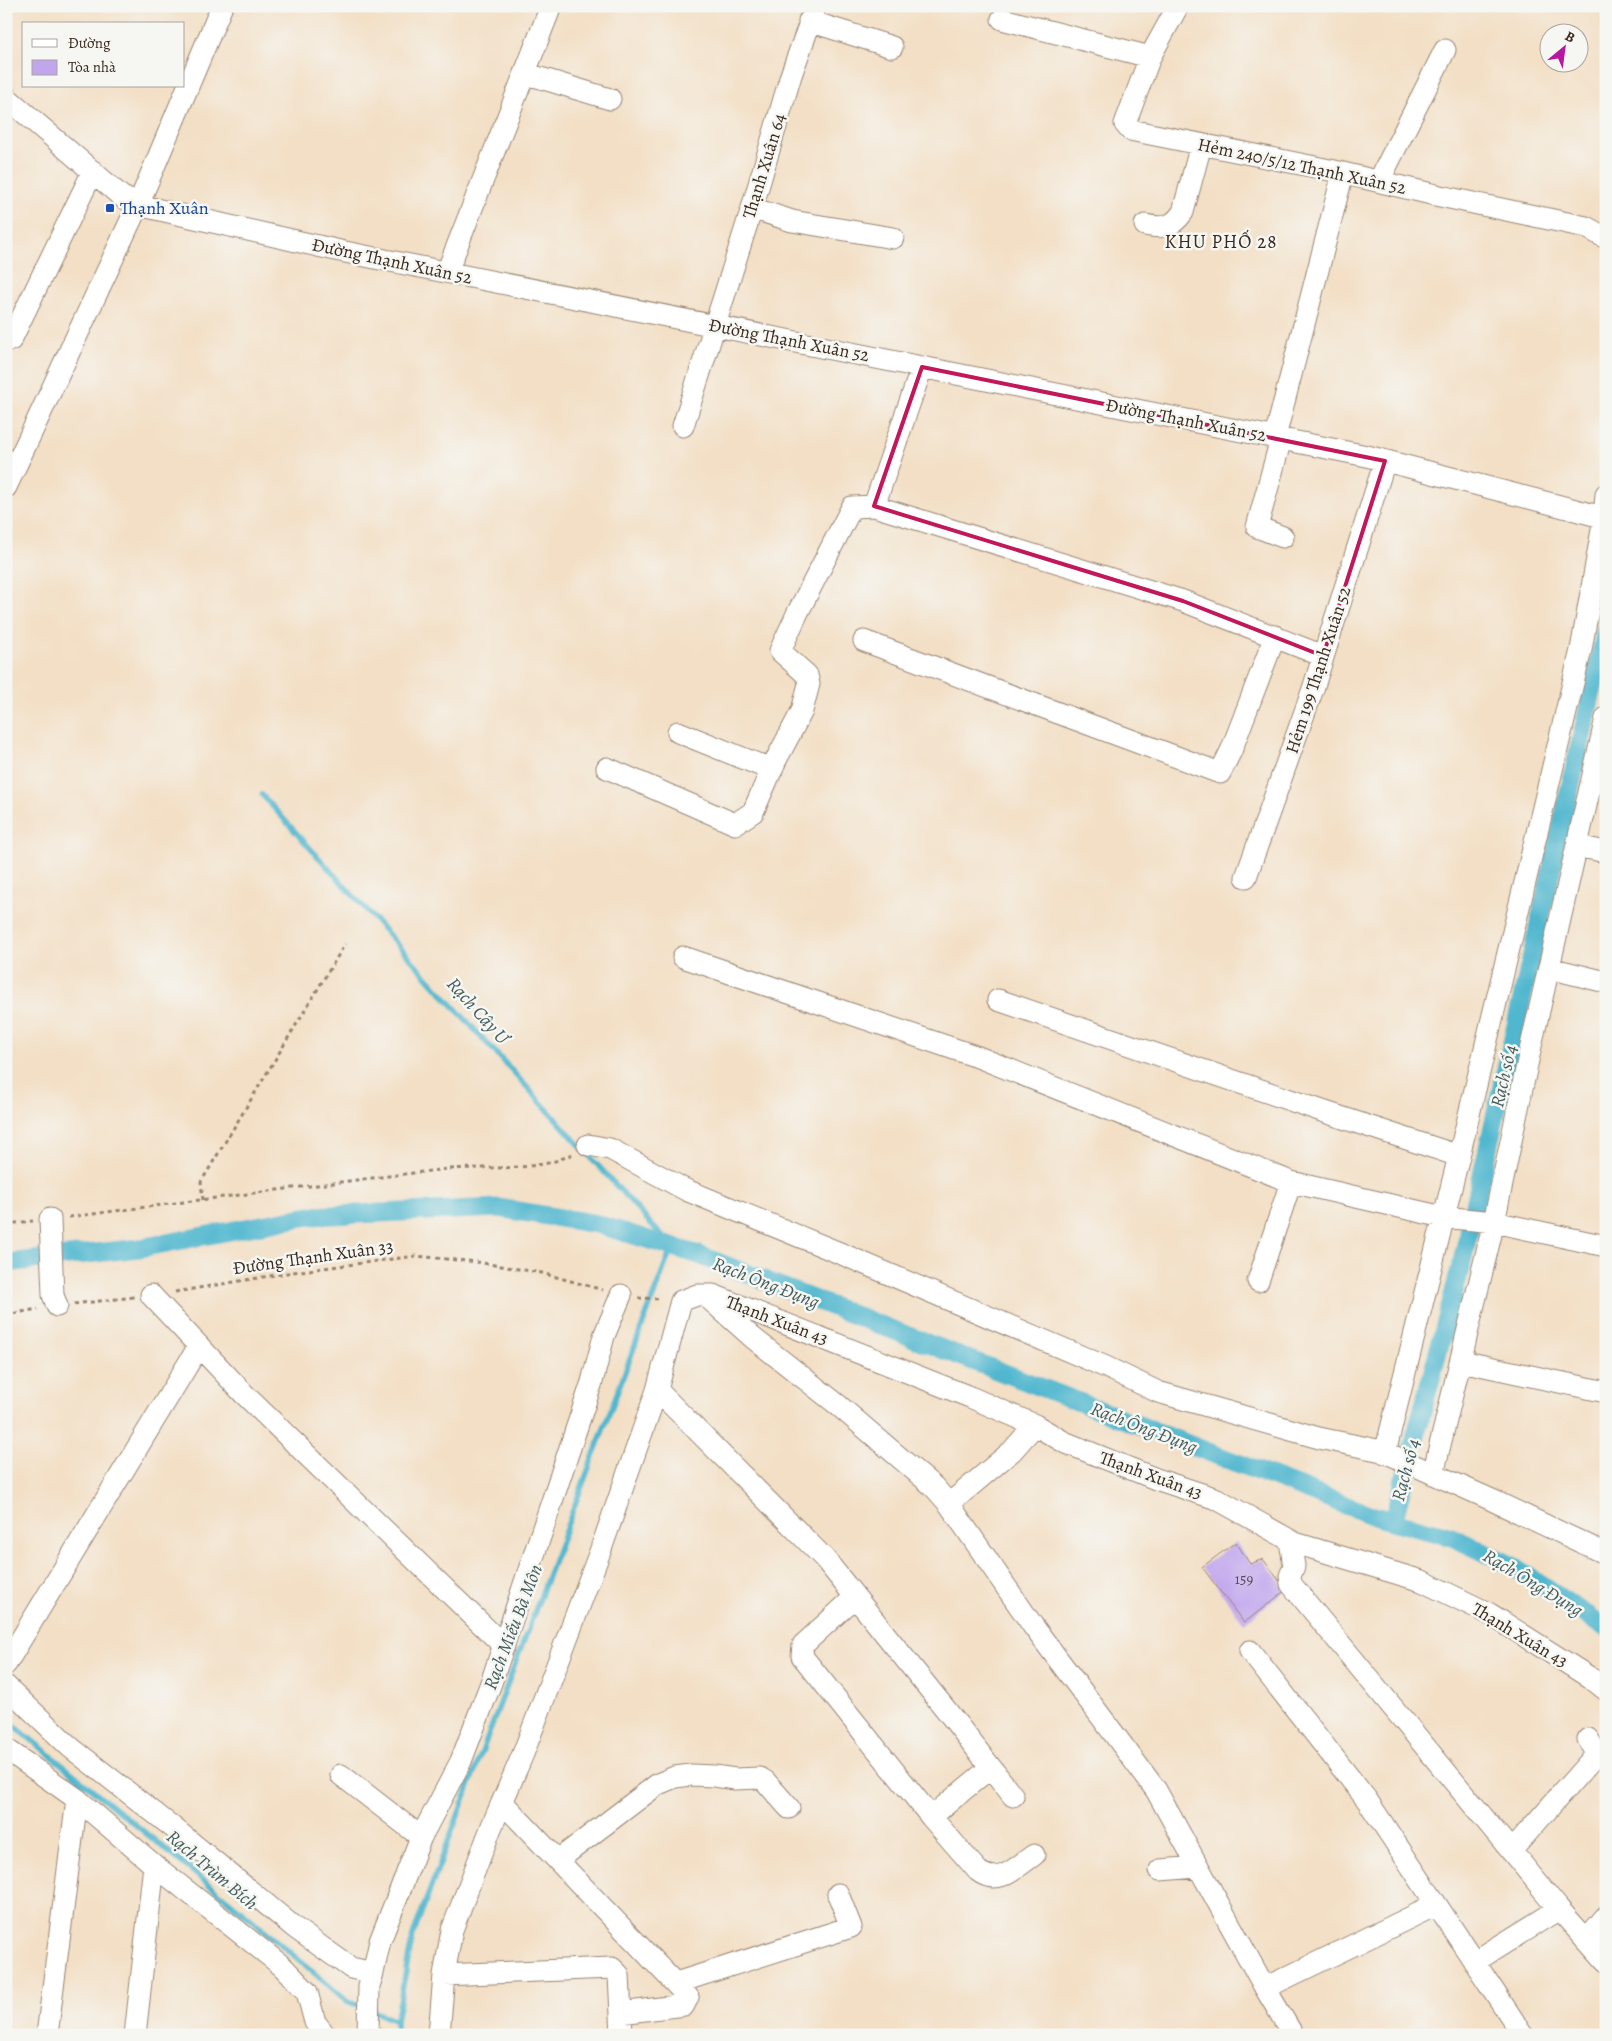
<svg xmlns="http://www.w3.org/2000/svg" width="1612" height="2041" font-family="Alegreya,serif">
  <style>
    .lines { fill: none; stroke-linecap: round; stroke-linejoin: round }
    .stream { stroke: #51b7cf; stroke-width: 5.5 }
    .canal { stroke: #51b7cf; stroke-width: 19 }
    .building { fill: #c1a6ed }
    .minor-casing { stroke: #978472; stroke-width: 23 }
    .path { stroke: #978472; stroke-width: 3; stroke-dasharray: 4 4; stroke-linecap: butt }
    .minor { stroke: #fff; stroke-width: 21 }
    .marked { fill: none; stroke: #c2185b; stroke-width: 4; stroke-linejoin: round }
    .transit-dot { fill: #1a4fb4; stroke: #f6f6f2; stroke-width: 2 }
    .labels { text-anchor: middle; dominant-baseline: central; stroke-width: 5; stroke-linejoin: round; paint-order: stroke }
    .number-label { font-size: 15px; fill: #5c4952 }
    .street-label { font-size: 18px; fill: #3b2a1e; stroke: #f6f6f2 }
    .transit-label { font-size: 18px; fill: #164399; stroke: #f6f6f2; text-anchor: start }
    .neighbourhood-label { font-size: 19px; letter-spacing: 1px; fill: #3b2a1e; stroke: #f6f6f2 }
    .water-label { font-size: 19px; font-style: italic; fill: #435b5c; stroke: #f6f6f2 }
  </style>
  <rect width="100%" height="100%" fill="#f6f6f2"/>
  <filter id="ink" filterUnits="userSpaceOnUse"><feTurbulence type="fractalNoise" baseFrequency=".02" numOctaves="2"/><feDisplacementMap in="SourceGraphic" scale="10" xChannelSelector="R" yChannelSelector="G"/><feConvolveMatrix kernelMatrix="1 2 1 2 8 2 1 2 1" color-interpolation-filters="sRGB"/></filter>
  <filter id="wash" filterUnits="userSpaceOnUse"><feTurbulence type="fractalNoise" baseFrequency=".0096" numOctaves="4" result="noise"/><feDisplacementMap in="SourceGraphic" scale="20" xChannelSelector="R" yChannelSelector="G"/><feGaussianBlur stdDeviation="1.12" result="paint"/><feColorMatrix in="noise" values="0 0 0 0 0 0 0 0 0 0 0 0 0 0 0 0 0 1.4 0 .05"/><feComposite in="paint" operator="in"/></filter>
  <g filter="url(#wash)">
    <rect width="100%" height="100%" fill="#f3dfc5"/>
    <g class="lines">
      <path class="stream" d="M 262,795 L 672,1247 L 413,1935 L 396,2021 L 396,2035
        M 6,1719 L 251,1919 L 347,2001 L 364,2008
        M 373,2011 L 396,2021"/>
      <path class="canal" d="M 6,1263 L 140,1248 L 309,1216 L 499,1208 L 597,1224 L 699,1255 L 1374,1516 L 1452,1537 L 1511,1565 L 1606,1628
        M 1393,1521 L 1462,1262 L 1606,630"/>
    </g>
    <g id="blocks">
      <path class="building" d="M 1236,1542 L 1250,1564 L 1263,1559 L 1286,1590 L 1244,1623 L 1202,1567 Z"/>
    </g>
  </g>
  <g filter="url(#ink)">
    <use href="#blocks" fill-opacity="0" stroke="#978472" stroke-width="1"/>
    <g class="lines">
      <g class="minor-casing">
        <path id="minor" d="M 1178,6 L 1150,57 L 1125,124 L 1130,130 L 1330,170 L 1440,196 L 1586,227 L 1606,238
          M 1002,19 L 1150,57
          M 809,21 L 892,47
          M 524,73 L 610,99
          M 6,97 L 121,196 L 138,205 L 340,251 L 1367,456 L 1606,518
          M 1379,181 L 1445,50
          M 752,208 L 792,221 L 893,238
          M 1145,225 C 1163,229 1173,227 1183,212 L 1201,145
          M 447,272 L 551,6
          M 11,340 L 93,171
          M 922,367 L 874,506 L 1183,601 L 1323,656
          M 683,426 L 752,208 L 791,75 L 816,6
          M 1275,437 L 1343,173
          M 1281,439 L 1257,527 L 1283,537
          M 6,487 L 138,205 L 222,6
          M 864,641 L 1220,773 L 1231,751 L 1275,636
          M 678,732 L 772,770
          M 607,768 L 735,824 L 753,812 L 776,760 L 802,711 L 809,684 L 807,675 L 780,651 L 797,614 L 852,507 L 874,506
          M 1577,846 L 1606,852
          M 1246,877 L 1313,689 L 1385,461
          M 683,957 L 978,1057 L 1291,1182
          M 1549,968 L 1606,982
          M 998,1000 L 1325,1112 L 1459,1156
          M 588,1145 L 610,1149 L 686,1190 L 842,1254 L 1106,1367 L 1158,1392 L 1319,1438 L 1382,1451 L 1492,1500 L 1606,1554
          M 50,1219 L 53,1295 L 57,1306
          M 1258,1281 L 1291,1182 L 1443,1217 L 1494,1222 L 1606,1246
          M 151,1295 L 245,1395 L 504,1646
          M 707,1297 L 753,1338 L 838,1405 L 934,1487 L 949,1504 L 1012,1451 L 1035,1425
          M 1461,1361 L 1606,1392
          M 657,1390 L 824,1558 L 947,1711 L 1013,1796
          M 1385,1453 L 1459,1156 L 1581,650 L 1604,518 L 1606,494
          M 1433,1474 L 1494,1222 L 1531,1046 L 1606,718
          M 949,1504 L 1033,1626 L 1156,1790 L 1265,1988 L 1293,2035
          M 1290,1541 L 1294,1566 L 1290,1576 L 1291,1584 L 1559,1909 L 1606,1962
          M 855,1597 L 803,1645 L 802,1656 L 931,1817 L 978,1871 C 999,1887 1016,1867 1034,1855
          M 1250,1651 L 1367,1800 L 1523,2035
          M 6,1664 L 199,1346
          M 6,1686 L 70,1747 L 175,1829 L 295,1928 L 351,1968 L 373,1973 L 380,1941 L 421,1837 L 461,1761 L 491,1683 L 592,1382 L 604,1336 L 621,1295
          M 6,1749 L 77,1799 L 154,1865 L 282,1966 L 307,1992 L 315,2022 L 325,2035
          M 341,1775 L 421,1837
          M 502,1802 L 688,1997 L 684,2005 L 621,2013
          M 931,1817 L 990,1768
          M 1511,1851 L 1593,1758 L 1595,1750 L 1588,1739
          M 558,1860 L 658,1784 L 675,1777 L 691,1775 L 714,1776 L 735,1779 L 760,1778 L 765,1781 L 789,1808
          M 1160,1870 L 1198,1867
          M 1586,1940 L 1606,1916
          M 1474,1962 L 1559,1909
          M 444,1975 L 612,1968 L 619,1975 L 622,2035
          M 676,1983 L 851,1927 L 838,1894
          M 1265,1988 L 1436,1905
          M 47,2035 L 77,1799
          M 135,2035 L 154,1865
          M 368,2035 L 369,1986 L 373,1973
          M 439,2035 L 444,1975 L 452,1930 L 491,1828 L 523,1754 L 601,1549 L 657,1390 L 681,1301 L 697,1295 L 713,1295 L 970,1397 L 1035,1425 L 1064,1442 L 1156,1479 L 1217,1499 L 1295,1543 L 1422,1581 L 1490,1614 L 1592,1679 L 1606,1690"/>
      </g>
      <path class="path" d="M 203,1200 L 201,1182 L 345,944
        M 69,1217 C 192,1201 315,1185 438,1170 C 479,1165 536,1174 572,1154
        M 6,1224 L 33,1221
        M 175,1292 L 293,1272 L 416,1256 L 477,1262 L 542,1273 L 603,1290
        M 638,1298 L 662,1299
        M 74,1304 L 134,1297
        M 6,1315 L 38,1309"/>
      <use href="#minor" class="minor"/>
    </g>
  </g>
  <path class="marked" d="M 922,367 L 1385,461 L 1323,656 L 1183,601 L 874,506 Z"/>
  <rect class="transit-dot" x="105" y="203" width="10" height="10" rx="2.5"/>
  <g class="labels">
    <g class="number-label">
      <text x="1244" y="1579">159</text>
    </g>
    <g class="street-label">
      <text transform="translate(764 166) rotate(-73)">Thạnh Xuân 64</text>
      <text transform="translate(1302 166) rotate(12)">Hẻm 240/5/12 Thạnh Xuân 52</text>
      <text transform="translate(392 261) rotate(12)">Đường Thạnh Xuân 52</text>
      <text transform="translate(789 340) rotate(11)">Đường Thạnh Xuân 52</text>
      <text transform="translate(1186 420) rotate(11)">Đường Thạnh Xuân 52</text>
      <text transform="translate(1318 670) rotate(-72)">Hẻm 199 Thạnh Xuân 52</text>
      <text transform="translate(313 1257) rotate(-8)">Đường Thạnh Xuân 33</text>
      <text transform="translate(777 1320) rotate(21)">Thạnh Xuân 43</text>
      <text transform="translate(1151 1475) rotate(20)">Thạnh Xuân 43</text>
      <text transform="translate(1520 1635) rotate(31)">Thạnh Xuân 43</text>
    </g>
    <g class="transit-label">
      <text x="120" y="208">Thạnh Xuân</text>
    </g>
    <g class="neighbourhood-label">
      <text x="1221" y="242">KHU PHỐ 28</text>
    </g>
    <g class="water-label">
      <text transform="translate(478 1011) rotate(48)">Rạch Cây Ư</text>
      <text transform="translate(1504 1076) rotate(-77)">Rạch số 4</text>
      <text transform="translate(766 1283) rotate(21)">Rạch Ông Đụng</text>
      <text transform="translate(1144 1428) rotate(21)">Rạch Ông Đụng</text>
      <text transform="translate(1406 1470) rotate(-75)">Rạch số 4</text>
      <text transform="translate(1533 1583) rotate(31)">Rạch Ông Đụng</text>
      <text transform="translate(513 1627) rotate(-69)">Rạch Miếu Bà Môn</text>
      <text transform="translate(212 1870) rotate(40)">Rạch Trùm Bích</text>
    </g>
  </g>
  <rect width="1612" height="2041" fill="none" stroke="#f6f6f2" stroke-width="25"/>
  <rect x="22" y="22" width="162" height="65" fill="#f6f6f2" stroke="#aba49d"/>
  <rect x="32" y="39" width="25" height="8" fill="#ffffff" stroke="#aba49d"/>
  <text x="68" y="48" font-size="15" fill="#3b2a1e">Đường</text>
  <rect x="32" y="60" width="25" height="15" fill="#c1a6ed" stroke="#aba49d"/>
  <text x="68" y="72" font-size="15" fill="#3b2a1e">Tòa nhà</text>
  <g transform="translate(1564 48) rotate(29)"><circle r="24" fill="#f6f6f2" stroke="#aba49d"/>
  <path d="M0-4L9 19L0 12L-9 19Z" fill="#b5179e"/>
  <text y="-8" font-size="14" font-weight="bold" text-anchor="middle" fill="#3b2a1e">B</text>
  </g>
</svg>
